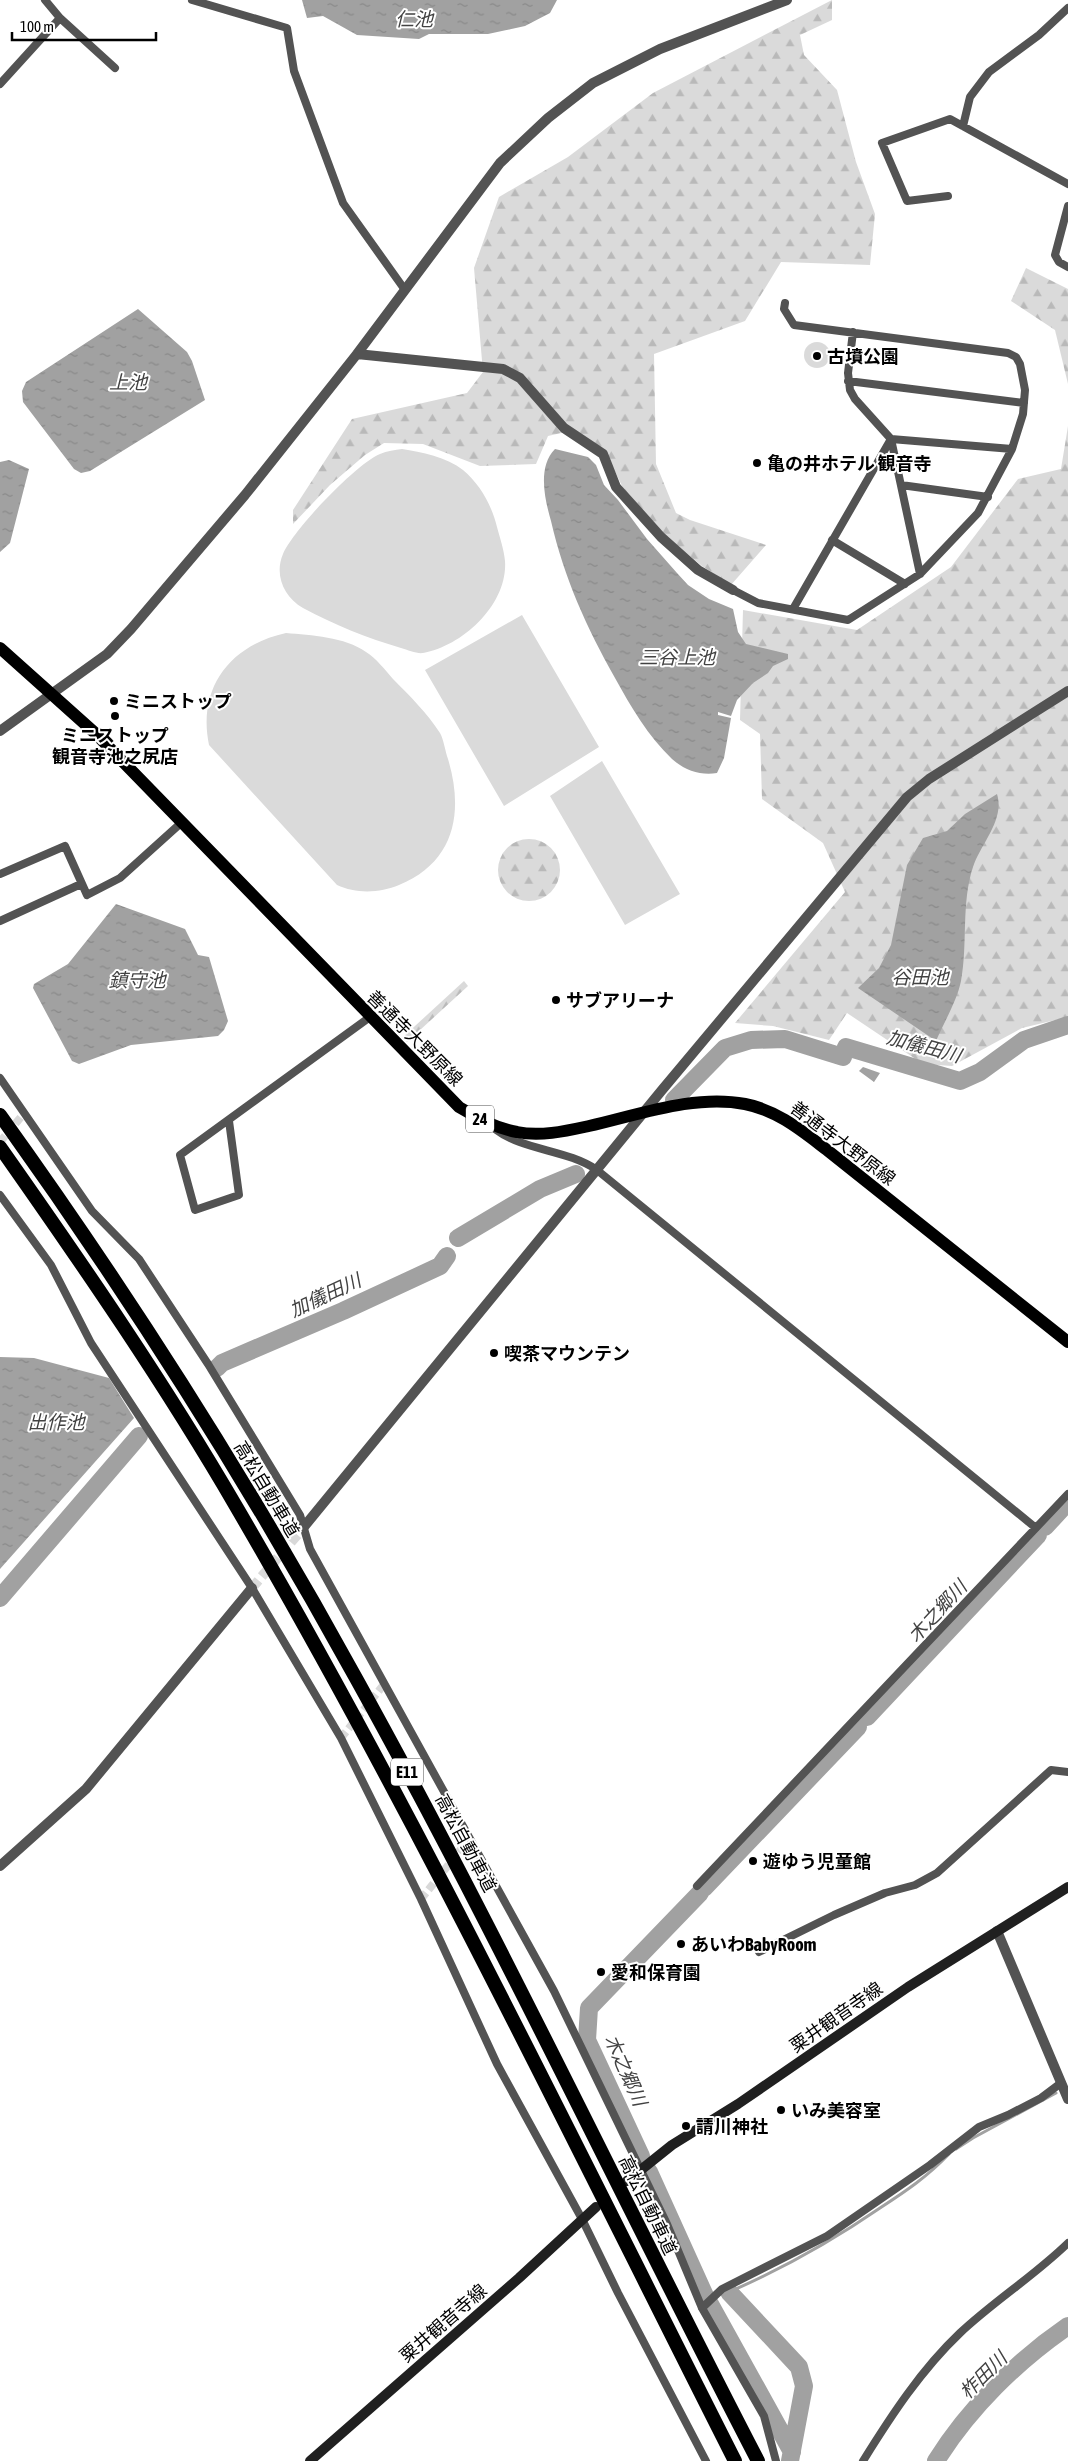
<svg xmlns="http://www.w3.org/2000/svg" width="1068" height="2461" font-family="'Asap Condensed','Noto Sans JP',sans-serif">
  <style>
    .grass { fill: url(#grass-tufts) }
    .forest { fill: url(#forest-firs) }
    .garden { fill: #dadada }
    .water { fill: url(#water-ripples) }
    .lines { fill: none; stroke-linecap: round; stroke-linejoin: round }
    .stream { stroke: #a1a1a1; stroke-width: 3 }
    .river { stroke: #a1a1a1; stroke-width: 18 }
    .minor-tunnel { stroke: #d9d9d9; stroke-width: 8; stroke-dasharray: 8 4; stroke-linecap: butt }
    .tertiary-tunnel { stroke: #d9d9d9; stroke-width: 10; stroke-dasharray: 10 5; stroke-linecap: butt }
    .minor { stroke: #535353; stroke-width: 8 }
    .tertiary { stroke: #535353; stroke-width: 10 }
    .secondary { stroke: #202020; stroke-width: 10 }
    .primary { stroke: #000; stroke-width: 12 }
    .motorway { stroke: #000; stroke-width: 14 }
    .poi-dot { fill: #000; stroke: #fff; stroke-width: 2 }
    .labels { text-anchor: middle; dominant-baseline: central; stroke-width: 4; stroke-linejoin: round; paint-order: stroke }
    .shield { fill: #fff; stroke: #4c4c4c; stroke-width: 1 }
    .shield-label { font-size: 16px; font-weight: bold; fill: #000 }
    .poi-label { font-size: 18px; font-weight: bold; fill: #000; stroke: #fff; text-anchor: start }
    .street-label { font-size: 18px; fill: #000; stroke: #fff }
    .water-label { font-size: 19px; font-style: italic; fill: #424242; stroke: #fff }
  </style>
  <defs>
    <pattern id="grass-tufts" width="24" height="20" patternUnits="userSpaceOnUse" patternTransform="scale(1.25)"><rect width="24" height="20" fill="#dadada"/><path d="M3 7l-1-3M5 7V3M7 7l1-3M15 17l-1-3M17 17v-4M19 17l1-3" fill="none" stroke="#b9b9b9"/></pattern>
    <pattern id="forest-firs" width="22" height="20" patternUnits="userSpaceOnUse" patternTransform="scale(1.25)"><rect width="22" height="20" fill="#dadada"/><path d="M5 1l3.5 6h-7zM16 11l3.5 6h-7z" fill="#b9b9b9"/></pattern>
    <pattern id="water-ripples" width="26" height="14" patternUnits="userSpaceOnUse" patternTransform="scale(1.25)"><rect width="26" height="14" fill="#a1a1a1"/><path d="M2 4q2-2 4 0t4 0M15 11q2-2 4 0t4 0" fill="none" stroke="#898989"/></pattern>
  </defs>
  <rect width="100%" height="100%" fill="#fff"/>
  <path class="grass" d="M804 355a13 13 0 1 1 26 0a13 13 0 1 1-26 0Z"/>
  <path class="forest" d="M 832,0 L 832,20 L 800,35 L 804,55 L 837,90 L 856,162 L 875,214 L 870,265 L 781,262 L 745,321 L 654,354 L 656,464 L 676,513 L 690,520 L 766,545 L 731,585 L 702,566 L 668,538 L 623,488 L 604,449 L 570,431 L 548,436 L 536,464 L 480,466 L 423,444 L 384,443 L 365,455 L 330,485 L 293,524 L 293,510 L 352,419 L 467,393 L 483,372 L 474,268 L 499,197 L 568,157 L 653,93 Z
    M 1026,268 L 1068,289 L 1068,384 L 1055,330 L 1011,301 Z
    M 1068,426 L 1068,1017 L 1022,1028 L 952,1066 L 923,1064 L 847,1013 L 829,1040 L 773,1026 L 735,1023 L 845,892 L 823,843 L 762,799 L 760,734 L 740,720 L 743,610 L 857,630 L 951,567 L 1018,479 L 1061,469 Z
    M498 870a31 31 0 1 1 62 0a31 31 0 1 1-62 0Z
    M 464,981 L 468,986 L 407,1042 L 403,1037 Z"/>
  <path class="garden" d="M 402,449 C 421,452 447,457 463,470 C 480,484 492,506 497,527 C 500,538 504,550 505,561 C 508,604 463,646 423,653 C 417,654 408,650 401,648 C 367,638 335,625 303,608 C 284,597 274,575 283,554 C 293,530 356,464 380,454 C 387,451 395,450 402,449 Z
    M 522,615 L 599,747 L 504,806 L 425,670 Z
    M 286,633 C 311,635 345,637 366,652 C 376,658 385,670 393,679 C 409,695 428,714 440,733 C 444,740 445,751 448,759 C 464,812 455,862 399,885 C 380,893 356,894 337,885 L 209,745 C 197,687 231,645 286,633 Z
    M 602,761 L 680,894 L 625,925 L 550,796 Z"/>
  <path class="water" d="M 302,0 L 557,0 L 550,13 L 525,26 L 488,34 L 429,34 L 419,39 L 357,35 L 323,16 L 307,18 Z
    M 138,309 L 187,352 L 192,361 L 205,400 L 90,471 L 81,473 L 74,469 L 23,402 L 22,391 L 26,382 Z
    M 555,449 L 588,457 L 596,465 L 604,485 L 618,500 L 647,539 L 677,573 L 688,585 L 709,599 L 733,609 L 738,632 L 746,644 L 788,654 L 788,659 L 773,666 L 768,673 L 753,683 L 737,700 L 731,716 L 718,712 L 718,715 L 731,718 L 724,758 L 717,773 C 701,776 684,770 672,759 C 648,736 631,707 615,678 C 587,628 564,578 551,521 C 545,500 537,467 555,449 Z
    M 9,460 L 29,469 L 10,543 L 0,552 L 0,462 Z
    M 997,794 C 1005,820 981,843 973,867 C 961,903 968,944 961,981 C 957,1001 944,1022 936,1041 L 858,988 L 879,968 L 891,945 L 907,865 L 923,838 L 947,831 L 965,814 Z
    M 116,904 L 185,929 L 198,955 L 209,957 L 228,1021 L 224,1030 L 218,1036 L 131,1045 L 79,1064 L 72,1061 L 33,988 L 34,984 L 68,964 Z
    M 863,1067 L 880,1073 L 874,1082 L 859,1071 Z
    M 0,1357 L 34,1358 L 109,1378 L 134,1418 L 0,1569 Z"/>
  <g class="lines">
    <path class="stream" d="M 956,2149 L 973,2138 L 1056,2093
      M 729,2292 C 782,2269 832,2241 880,2208 C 906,2191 927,2177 949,2154"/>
    <path class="river" d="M 846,1047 L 960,1081 L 980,1072 L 1024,1040 L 1068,1025
      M 674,1100 L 725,1048 L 751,1040 L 785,1039 L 843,1057
      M 458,1238 L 540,1189 L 576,1174
      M 217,1368 L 222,1363 L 343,1311 L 440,1266 L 447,1256
      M 1045,1527 L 1068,1502
      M 0,1598 L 139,1436
      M 867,1717 L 1038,1535
      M 704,1888 L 858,1727
      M 641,2156 L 587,2040 L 589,2008 L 700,1893
      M 649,2172 L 706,2298
      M 729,2292 L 799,2367 L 804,2386 L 790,2461
      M 710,2304 L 792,2452
      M 936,2461 C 969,2408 1017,2361 1068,2326"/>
    <path class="minor-tunnel" d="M 0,1142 L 21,1117
      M 341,1738 L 385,1683
      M 421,1899 L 470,1838"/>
    <path class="tertiary-tunnel" d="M 252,1588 L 303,1528"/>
    <path class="minor" d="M 45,0 L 60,18 L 115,68
      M 192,0 L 287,28 L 294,71 L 343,203 L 405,290
      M 0,84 L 60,18
      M 963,126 L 970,97 L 989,72 L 1039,35 L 1068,8
      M 948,196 L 907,201 L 882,143 L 950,119 L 1068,184
      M 1068,206 L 1055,255 L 1059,262 L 1068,267
      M 853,332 L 848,373 L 850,390 L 855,399 L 891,439 L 920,574
      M 848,381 L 1024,403
      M 901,485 L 988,497
      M 832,540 L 905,584
      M 733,590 L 758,603 L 848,620 L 920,574 L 978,513 L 1012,449 L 1023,414 L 1025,390 L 1020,364 L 1016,357 L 1008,353 L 794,325 L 784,309 L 785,303
      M 793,609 L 891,439 L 1012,449
      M 0,874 L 65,846 L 87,895 L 120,878 L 181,823
      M 0,921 L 81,884
      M 0,1078 L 92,1211 L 139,1259 L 208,1364 L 300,1515 L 310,1549 L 554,1991 L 667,2224 L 702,2308 L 764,2416 L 776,2461
      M 229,1121 L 239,1195 L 195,1210 L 180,1155 L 370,1017
      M 495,1129 C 524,1151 566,1149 597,1170 L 1036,1528
      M 0,1195 L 51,1265 L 91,1343 L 252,1588 L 341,1738 L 421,1899 L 497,2064 L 582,2219 L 618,2293 L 706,2461
      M 697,1886 L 1068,1494
      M 759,1952 L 834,1915 L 885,1893 L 915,1885 L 937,1873 L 1051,1770 L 1068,1772
      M 702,2308 L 722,2289 L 827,2236 L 930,2165 L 979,2127 L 1008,2115 L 1041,2098 L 1061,2083
      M 863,2461 C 891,2416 921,2370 960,2333 C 994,2301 1034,2276 1068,2243"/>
    <path class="tertiary" d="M 357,354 L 503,369 L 520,378 L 564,428 L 603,454 L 616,487 L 661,537 L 698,570 L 733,590
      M 0,731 L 107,654 L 131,629 L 245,495 L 357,354 L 500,163 L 548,118 L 593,83 L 660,49 L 787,0
      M 303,1528 L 662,1090 L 907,797 L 929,779 L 1068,691
      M 0,1866 L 86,1789 L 252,1588
      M 997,1931 L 1068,2099"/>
    <path class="secondary" d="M 627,2181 L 672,2145 L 738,2104 L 908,1987 L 1068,1887
      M 310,2461 L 519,2278 L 596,2207"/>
    <path class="primary" d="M 0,648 L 95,733 L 459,1107 C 478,1118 495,1128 517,1132 C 540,1137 566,1131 589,1126 C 638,1115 695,1094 745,1104 C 777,1110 802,1131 827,1150 L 1068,1342"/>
    <path class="motorway" d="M 0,1115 C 130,1296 250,1485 357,1680 C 499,1936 623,2201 758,2461
      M 0,1147 C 83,1265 165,1384 237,1508 C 418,1818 573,2141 735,2461"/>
  </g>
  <g class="poi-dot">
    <circle cx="817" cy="356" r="5"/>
    <circle cx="757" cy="463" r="5"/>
    <circle cx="114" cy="701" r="5"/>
    <circle cx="115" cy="716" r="5"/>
    <circle cx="556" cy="1000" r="5"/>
    <circle cx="494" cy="1353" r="5"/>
    <circle cx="753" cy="1861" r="5"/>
    <circle cx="681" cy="1944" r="5"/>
    <circle cx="601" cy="1972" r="5"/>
    <circle cx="781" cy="2110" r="5"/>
    <circle cx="686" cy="2126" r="5"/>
  </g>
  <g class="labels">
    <g class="shield">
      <rect x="466" y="1105.5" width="28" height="27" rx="4"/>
      <rect x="391" y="1758.5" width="32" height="27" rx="4"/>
    </g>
    <g class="shield-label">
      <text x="480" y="1119">24</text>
      <text x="407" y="1772">E11</text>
    </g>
    <g class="poi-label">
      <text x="827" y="356">古墳公園</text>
      <text x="767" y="463">亀の井ホテル 観音寺</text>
      <text x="124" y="701">ミニストップ</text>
      <text x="115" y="735" text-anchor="middle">ミニストップ<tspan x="115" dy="21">観音寺池之尻店</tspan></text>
      <text x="566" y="1000">サブアリーナ</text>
      <text x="504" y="1353">喫茶マウンテン</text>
      <text x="763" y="1861">遊ゆう児童館</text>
      <text x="691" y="1944">あいわBabyRoom</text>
      <text x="611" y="1972">愛和保育園</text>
      <text x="791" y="2110">いみ美容室</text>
      <text x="696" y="2126">請川神社</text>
    </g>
    <g class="street-label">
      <text transform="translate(415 1038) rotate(45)">善通寺大野原線</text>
      <text transform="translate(843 1143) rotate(37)">善通寺大野原線</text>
      <text transform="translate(267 1489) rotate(59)">高松自動車道</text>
      <text transform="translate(466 1843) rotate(62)">高松自動車道</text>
      <text transform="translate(836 2017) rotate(-35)">粟井観音寺線</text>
      <text transform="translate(648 2205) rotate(64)">高松自動車道</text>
      <text transform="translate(443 2323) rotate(-41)">粟井観音寺線</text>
    </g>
    <g class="water-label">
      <text x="414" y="19">仁池</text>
      <text x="128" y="382">上池</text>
      <text x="677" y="657">三谷上池</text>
      <text x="920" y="977">谷田池</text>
      <text x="137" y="980">鎮守池</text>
      <text transform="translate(924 1046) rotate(15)">加儀田川</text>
      <text transform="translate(325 1295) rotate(-25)">加儀田川</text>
      <text x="56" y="1422">出作池</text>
      <text transform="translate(937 1611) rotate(-47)">木之郷川</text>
      <text transform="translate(626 2070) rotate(66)">木之郷川</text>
      <text transform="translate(983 2375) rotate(-45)">柞田川</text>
    </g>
  </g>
  <path d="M12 32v8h144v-8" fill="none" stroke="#000000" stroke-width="2.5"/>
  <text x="20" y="32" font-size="15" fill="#000000" stroke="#ffffff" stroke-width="4" paint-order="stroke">100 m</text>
</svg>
